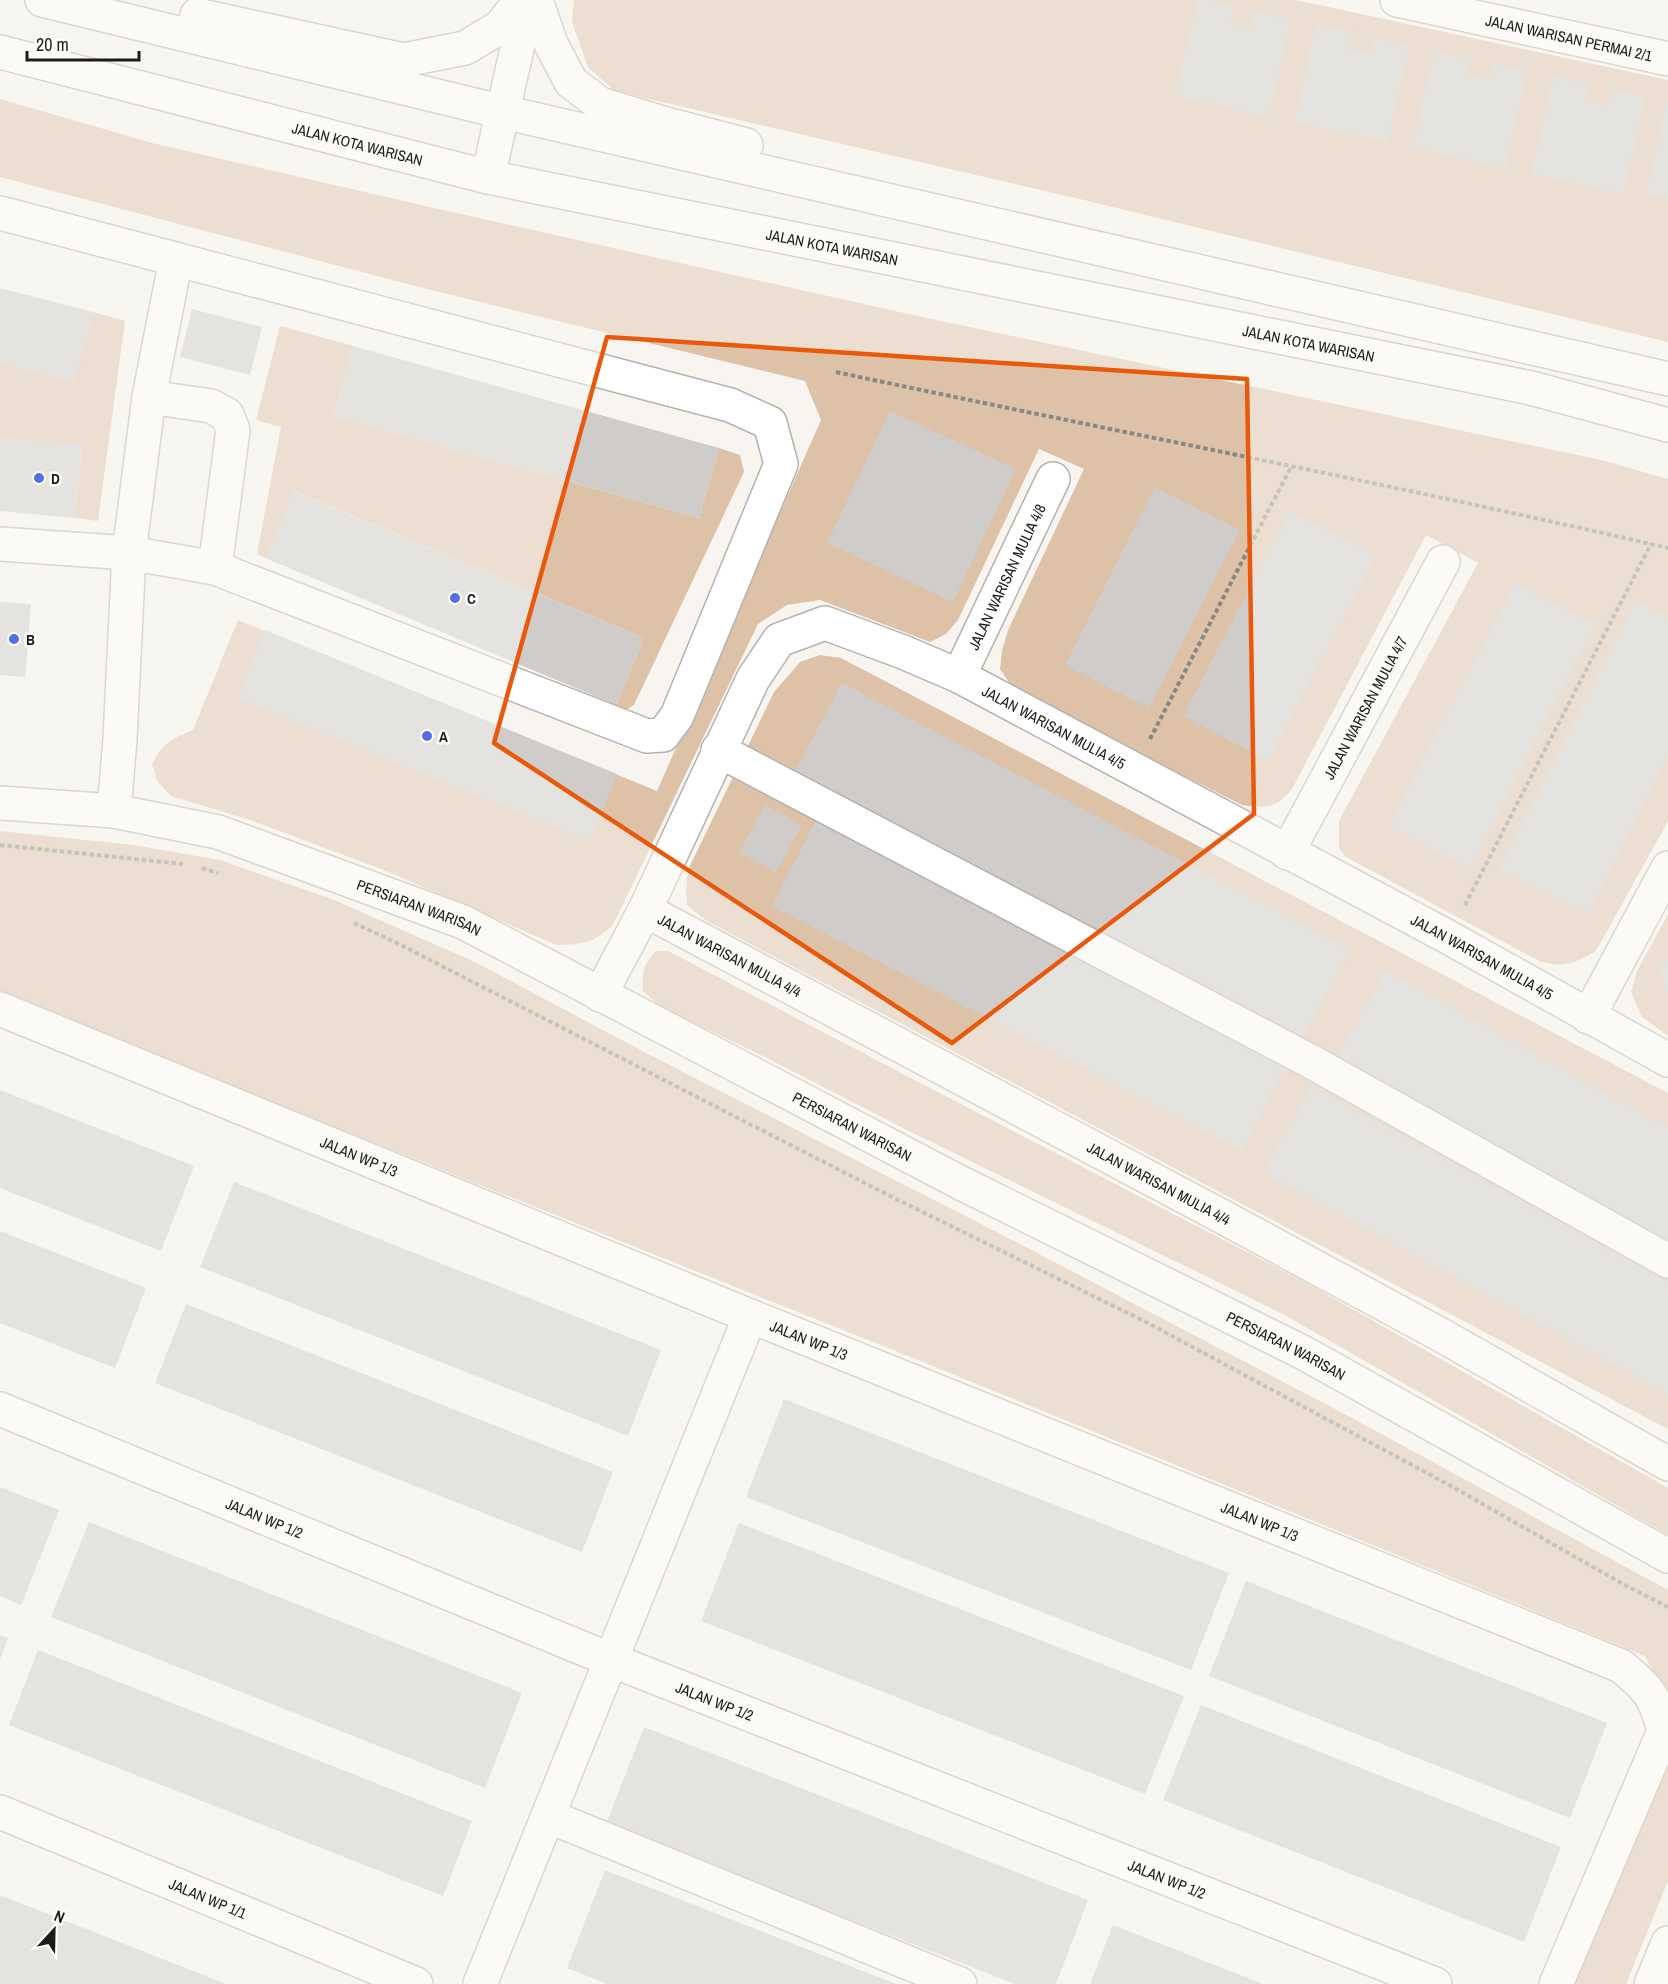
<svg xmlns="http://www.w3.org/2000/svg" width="1668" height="1984" font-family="'Archivo Narrow',sans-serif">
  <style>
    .green { fill: #ddc2a8 }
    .building { fill: #cfccc9 }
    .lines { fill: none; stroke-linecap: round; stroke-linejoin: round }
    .minor-casing { stroke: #b5b2af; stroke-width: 36 }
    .path { stroke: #898784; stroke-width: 4; stroke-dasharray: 4.5 3; stroke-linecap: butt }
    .minor { stroke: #fff; stroke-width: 33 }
    .marked { fill: none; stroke: #e8590c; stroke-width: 4.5; stroke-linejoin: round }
    .poi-dot { fill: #536fe4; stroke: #fff; stroke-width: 2 }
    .labels { text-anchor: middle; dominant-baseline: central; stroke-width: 5; stroke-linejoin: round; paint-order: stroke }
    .street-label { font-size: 15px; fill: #1c1b1a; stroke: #fff }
    .poi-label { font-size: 15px; font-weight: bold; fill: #1c1b1a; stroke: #fff; text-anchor: start }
  </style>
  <rect width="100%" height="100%" fill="#f8f5f1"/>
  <path class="green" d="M 574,0 L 1296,0 L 1668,80 L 1668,342 L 1084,200 L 615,91 L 588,67 L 572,22 Z
    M 0,99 L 152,143 L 434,208 L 922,317 L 1601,460 L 1668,479 L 1668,821 L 1596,951 C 1574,964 1564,968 1539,961 L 1346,857 L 1339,848 L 1339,821 L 1478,563 L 1426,535 L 1292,789 C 1275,809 1267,808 1242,805 L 1037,702 L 1012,687 L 1000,669 L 1002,651 L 1008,630 L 1084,469 L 1039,449 L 958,620 L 946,634 L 930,642 L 820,600 L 787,605 L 758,624 L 613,925 C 592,944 583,944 556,945 L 384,870 L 250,820 L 171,796 L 158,782 L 152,765 C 163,742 170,740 193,730 L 238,620 L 657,791 L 821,420 L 805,381 L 423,288 L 0,177 Z
    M 93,312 L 125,321 L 98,521 L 75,518 L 82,446 L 0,437 L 0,363 L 74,382 Z
    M 280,326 L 353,346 L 334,416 L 699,518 L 719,448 L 740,455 L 744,472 L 634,705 L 626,710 L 616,705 L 644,638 L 294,491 L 265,558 L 257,554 L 281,427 L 256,420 Z
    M 820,655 L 841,658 L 1668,1093 L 1668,1429 L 705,920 L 687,905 L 686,890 L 688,870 L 774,692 L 800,662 Z
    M 0,831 L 133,845 L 220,860 L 334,900 L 475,962 L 646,1053 L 1020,1244 L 1354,1419 L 1668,1590 L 1668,1700 L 1645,1656 L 918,1360 L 0,993 Z
    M 1668,914 L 1668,1036 L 1642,1017 L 1631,992 L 1637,971 Z
    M 656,951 L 668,951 L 926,1086 L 1303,1281 L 1654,1480 L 1668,1488 L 1668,1535 L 1283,1314 L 905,1129 L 763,1056 L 661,1007 L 643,991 C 642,974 643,963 656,951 Z
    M 1668,1742 L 1668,1881 L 1626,1984 L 1570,1984 Z"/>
  <path class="building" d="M 1197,0 L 1207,0 L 1234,6 L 1230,23 L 1252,28 L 1255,11 L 1291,19 L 1269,117 L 1175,96 Z
    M 1316,24 L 1353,32 L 1349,49 L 1371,54 L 1375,37 L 1410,45 L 1388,143 L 1294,122 Z
    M 1434,50 L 1471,58 L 1467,75 L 1489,80 L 1492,63 L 1527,71 L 1506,169 L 1412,148 Z
    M 1553,76 L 1590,84 L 1586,101 L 1608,106 L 1611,89 L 1646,96 L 1624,194 L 1531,174 Z
    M 1667,100 L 1668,100 L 1668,199 L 1646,194 Z
    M 0,288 L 93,312 L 74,383 L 0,363 Z
    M 192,309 L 262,327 L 250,375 L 180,357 Z
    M 353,346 L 719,448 L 699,518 L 334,416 Z
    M 890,411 L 1016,469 L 953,602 L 827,543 Z
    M 0,437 L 82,445 L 75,518 L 0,511 Z
    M 1155,487 L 1240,530 L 1149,708 L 1065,665 Z
    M 293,491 L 644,638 L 616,705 L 265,558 Z
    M 1290,510 L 1376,555 L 1269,761 L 1183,716 Z
    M 1515,582 L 1596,624 L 1469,869 L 1388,826 Z
    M 1636,601 L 1668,617 L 1668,758 L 1588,914 L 1498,869 Z
    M 0,602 L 31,604 L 25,677 L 0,675 Z
    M 265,630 L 617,774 L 590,842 L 237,698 Z
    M 842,683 L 1350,949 L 1304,1037 L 795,771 Z
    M 765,805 L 802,825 L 776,872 L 739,853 Z
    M 817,818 L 1288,1064 L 1242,1151 L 772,906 Z
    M 1668,957 L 1668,994 L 1659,974 Z
    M 1386,970 L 1668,1128 L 1668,1242 L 1337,1057 Z
    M 1311,1086 L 1668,1281 L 1668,1395 L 1263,1173 Z
    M 0,1090 L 194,1166 L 161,1251 L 0,1188 Z
    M 234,1182 L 661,1350 L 628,1436 L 200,1267 Z
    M 0,1231 L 146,1288 L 115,1368 L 0,1323 Z
    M 186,1304 L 613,1472 L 582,1552 L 155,1383 Z
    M 784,1399 L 1229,1573 L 1191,1670 L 746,1497 Z
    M 0,1487 L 59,1510 L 21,1605 L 0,1596 Z
    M 89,1522 L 522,1693 L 485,1788 L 51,1617 Z
    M 739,1523 L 1184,1696 L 1145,1794 L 701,1621 Z
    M 1246,1581 L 1607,1723 L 1570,1818 L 1209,1676 Z
    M 0,1635 L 8,1638 L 0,1660 Z
    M 38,1650 L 472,1821 L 443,1896 L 9,1725 Z
    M 1201,1705 L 1561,1847 L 1524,1942 L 1163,1800 Z
    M 644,1727 L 1088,1900 L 1056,1984 L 1015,1984 L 606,1824 Z
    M 605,1870 L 896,1984 L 607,1984 L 567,1968 Z
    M 0,1895 L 226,1984 L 0,1984 Z
    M 1113,1925 L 1263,1984 L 1090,1984 Z"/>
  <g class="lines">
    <g class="minor-casing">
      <g id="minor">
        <path d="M 42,0 L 503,112 L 1668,379"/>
        <path d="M 536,0 L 551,44 L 571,82 L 600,104 L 666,124 L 746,145"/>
        <path id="s1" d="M 1397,0 L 1668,59"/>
        <path d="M 197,15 L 404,60 L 465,48 L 500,27 L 521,0"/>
        <path id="s2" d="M 0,52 L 488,177 L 1531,388 L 1668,425"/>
        <path d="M 488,177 L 528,0"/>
        <path d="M 0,213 L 730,405 L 770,423 L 781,464 L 677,716 L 663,735 L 647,736 L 215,568 L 129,553 L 0,544"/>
        <path d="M 149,397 L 211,406 L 227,415 L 233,430 L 215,568"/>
        <path id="s3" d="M 959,676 L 1053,479"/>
        <path d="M 718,750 L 1310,1061 L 1668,1261"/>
        <path id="s4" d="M 0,803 L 114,811 L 218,832 L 463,922 L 961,1183 L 1304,1353 L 1668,1556"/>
        <path d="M 114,811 L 120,739 L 129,553 L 149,397 L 176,259"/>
        <path id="s5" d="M 1287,853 L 1443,562"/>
        <path id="s6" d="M 645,910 L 1223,1217 L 1441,1335 L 1668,1464"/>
        <path id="s7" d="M 600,995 L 645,910 L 753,679 L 779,640 L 825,623 L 903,652 L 959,676 L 1448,937 L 1668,1060"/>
        <path id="s8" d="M 0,1009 L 750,1316 L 1621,1666 C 1649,1689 1655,1696 1664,1731 L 1556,1984"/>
        <path d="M 1588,1017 L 1668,868"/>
        <path id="s9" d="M 0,1409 L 611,1660 L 1435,1984"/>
        <path id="s10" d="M 0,1812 L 416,1984"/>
        <path d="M 548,1816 L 960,1984"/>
        <path d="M 480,1984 L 750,1316"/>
        <path d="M 1651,1984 L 1668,1943"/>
      </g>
    </g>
    <path class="path" d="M 836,372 C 1113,431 1392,484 1668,548
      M 1150,739 L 1291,467
      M 0,845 L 183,864
      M 202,868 L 218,873
      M 1465,905 L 1651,544
      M 354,923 L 395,942 L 888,1195 L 1146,1322 L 1451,1486 L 1621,1583 L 1668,1607"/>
    <use href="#minor" class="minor"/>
  </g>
  <path d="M0 0H1668V1984H0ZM 607,337 L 1247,379 L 1254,814 L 952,1043 L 494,743 Z" fill="#f8f5f1" fill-opacity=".55" fill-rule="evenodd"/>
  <path class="marked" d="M 607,337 L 1247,379 L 1254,814 L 952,1043 L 494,743 Z"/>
  <g class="poi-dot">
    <circle cx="39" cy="478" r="6"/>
    <circle cx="455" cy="598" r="6"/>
    <circle cx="14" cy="639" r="6"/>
    <circle cx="427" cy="736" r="6"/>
  </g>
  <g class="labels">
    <g class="street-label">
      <text stroke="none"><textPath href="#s1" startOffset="176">JALAN WARISAN PERMAI 2/1</textPath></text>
      <text stroke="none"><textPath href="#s2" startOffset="369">JALAN KOTA WARISAN</textPath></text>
      <text stroke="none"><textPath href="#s2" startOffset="855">JALAN KOTA WARISAN</textPath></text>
      <text stroke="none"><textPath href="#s2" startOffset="1341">JALAN KOTA WARISAN</textPath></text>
      <text stroke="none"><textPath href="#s3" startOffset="110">JALAN WARISAN MULIA 4/8</textPath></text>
      <text stroke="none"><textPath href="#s5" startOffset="165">JALAN WARISAN MULIA 4/7</textPath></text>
      <text stroke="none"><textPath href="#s7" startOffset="699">JALAN WARISAN MULIA 4/5</textPath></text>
      <text stroke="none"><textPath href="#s4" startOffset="435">PERSIARAN WARISAN</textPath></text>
      <text stroke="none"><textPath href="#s6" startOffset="96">JALAN WARISAN MULIA 4/4</textPath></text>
      <text stroke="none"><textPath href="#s7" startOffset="1185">JALAN WARISAN MULIA 4/5</textPath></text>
      <text stroke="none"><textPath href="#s4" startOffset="921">PERSIARAN WARISAN</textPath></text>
      <text stroke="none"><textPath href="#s8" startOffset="388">JALAN WP 1/3</textPath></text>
      <text stroke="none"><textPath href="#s6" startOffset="582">JALAN WARISAN MULIA 4/4</textPath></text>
      <text stroke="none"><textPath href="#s8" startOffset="874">JALAN WP 1/3</textPath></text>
      <text stroke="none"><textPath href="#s4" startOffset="1407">PERSIARAN WARISAN</textPath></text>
      <text stroke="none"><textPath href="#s9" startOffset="286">JALAN WP 1/2</textPath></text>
      <text stroke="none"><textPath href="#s8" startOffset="1360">JALAN WP 1/3</textPath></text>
      <text stroke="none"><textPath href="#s9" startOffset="772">JALAN WP 1/2</textPath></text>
      <text stroke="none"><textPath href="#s9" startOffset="1258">JALAN WP 1/2</textPath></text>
      <text stroke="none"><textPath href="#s10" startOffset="225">JALAN WP 1/1</textPath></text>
    </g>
    <g class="poi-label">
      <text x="51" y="478">D</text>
      <text x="467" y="598">C</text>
      <text x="26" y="639">B</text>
      <text x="439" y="736">A</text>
    </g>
  </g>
  <g transform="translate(54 1930) rotate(22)" stroke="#ffffff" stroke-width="4.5" paint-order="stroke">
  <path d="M0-4.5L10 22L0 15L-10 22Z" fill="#1c1b1a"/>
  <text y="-9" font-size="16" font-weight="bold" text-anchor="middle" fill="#1c1b1a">N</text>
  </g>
  <path d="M27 51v9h112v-9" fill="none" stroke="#1c1b1a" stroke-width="3"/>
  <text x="36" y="51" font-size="18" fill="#1c1b1a" stroke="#ffffff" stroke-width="4.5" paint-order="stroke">20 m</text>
</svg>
